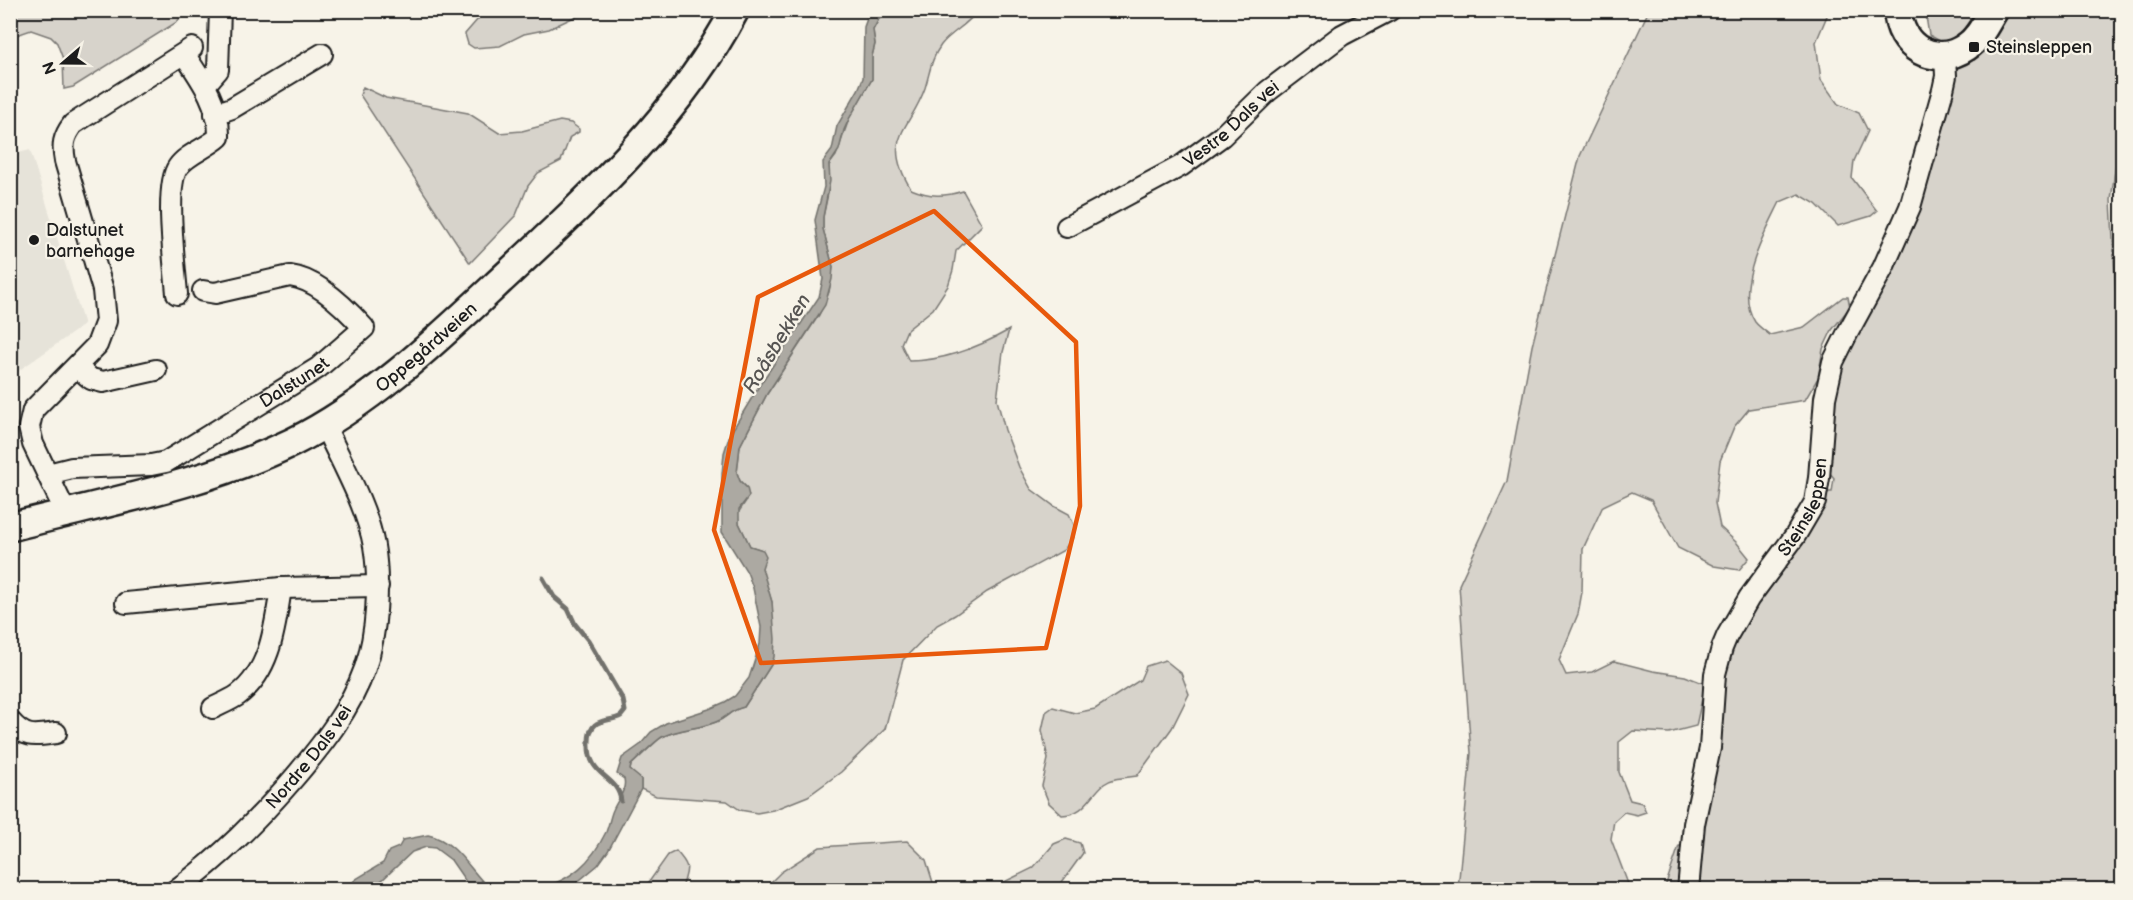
<svg xmlns="http://www.w3.org/2000/svg" width="2133" height="900" font-family="'Balsamiq Sans',sans-serif">
  <style>
    .built { fill: #e6e3d9 }
    .green { fill: #d7d3cb; stroke: #7a7874; stroke-width: 1.5 }
    .water { fill: #aca9a2; stroke: #72716c; stroke-width: 1.5 }
    .lines { fill: none; stroke-linecap: round; stroke-linejoin: round }
    .stream { stroke: #72716c; stroke-width: 5 }
    .minor-casing { stroke: #1c1c1c; stroke-width: 24 }
    .secondary-casing { stroke: #1c1c1c; stroke-width: 32 }
    .minor { stroke: #f7f3e8; stroke-width: 20 }
    .secondary { stroke: #f7f3e8; stroke-width: 27 }
    .marked { fill: none; stroke: #e8590c; stroke-width: 4.5; stroke-linejoin: round }
    .poi-dot { fill: #1c1c1c; stroke: #f7f3e8; stroke-width: 2 }
    .labels { text-anchor: middle; dominant-baseline: central; stroke-width: 4.5; stroke-linejoin: round; paint-order: stroke }
    .poi-label { font-size: 18px; fill: #1c1c1c; stroke: #f7f3e8; text-anchor: start }
    .street-label { font-size: 18px; fill: #1c1c1c; stroke: #f7f3e8 }
    .water-label { font-size: 20px; font-style: italic; fill: #565452; stroke: #f7f3e8 }
  </style>
  <rect width="100%" height="100%" fill="#f7f3e8"/>
  <filter id="ink" filterUnits="userSpaceOnUse"><feTurbulence type="fractalNoise" baseFrequency=".0167" numOctaves="2"/><feDisplacementMap in="SourceGraphic" scale="12" xChannelSelector="R" yChannelSelector="G"/><feConvolveMatrix kernelMatrix="1 2 1 2 8 2 1 2 1" color-interpolation-filters="sRGB"/></filter>
  <g filter="url(#ink)">
    <path class="built" d="M 30,150 L 84,325 L 11,376 L 11,155 Z"/>
    <path class="green" d="M 1649,10 L 1829,11 L 1816,42 L 1821,80 L 1838,104 L 1859,113 L 1868,131 L 1854,161 L 1852,178 L 1877,211 L 1871,216 L 1838,226 L 1816,204 L 1799,194 L 1780,202 C 1765,233 1733,289 1755,322 C 1759,327 1765,331 1770,335 L 1804,327 L 1843,297 L 1848,297 L 1850,307 L 1832,330 L 1823,349 L 1818,378 L 1805,400 L 1749,409 L 1734,427 L 1720,461 L 1715,503 L 1720,527 L 1737,543 L 1749,558 L 1739,570 L 1714,566 L 1678,548 L 1651,500 L 1632,492 L 1603,506 L 1583,549 L 1582,592 L 1578,614 L 1559,660 L 1566,675 L 1592,672 L 1614,661 L 1653,671 L 1685,676 L 1703,683 L 1703,694 L 1696,726 L 1669,733 L 1633,731 L 1619,742 L 1619,772 L 1630,800 L 1642,803 L 1646,812 L 1637,815 L 1624,812 L 1614,821 L 1611,839 L 1630,889 L 1458,889 L 1471,753 L 1459,585 L 1507,481 L 1532,346 L 1580,156 Z
      M 1925,10 L 1976,11 L 1962,32 L 1947,45 L 1929,35 Z
      M 10,11 L 11,10 L 185,11 L 177,22 L 73,87 L 64,89 L 63,59 L 57,43 L 51,37 L 31,30 L 11,37 Z
      M 485,11 L 485,10 L 587,11 L 549,29 L 524,34 L 500,46 L 474,48 L 468,44 L 465,34 Z
      M 887,11 L 977,11 C 968,25 951,32 941,45 C 931,59 930,72 925,88 C 910,131 880,138 911,189 C 930,197 944,197 963,191 L 982,225 L 956,251 L 953,270 L 948,286 L 933,309 L 907,330 L 901,344 L 909,361 C 943,361 979,347 1009,330 L 1003,352 L 997,400 L 1005,430 L 1019,467 L 1031,489 L 1054,506 L 1069,514 L 1075,527 L 1073,537 L 1064,550 L 987,592 L 955,615 L 937,625 L 903,660 L 885,729 L 841,772 L 808,796 L 773,810 L 757,813 L 740,810 L 727,801 L 656,796 L 641,789 L 641,780 L 630,770 L 631,765 C 639,758 654,742 662,737 C 679,728 699,729 716,722 C 729,717 729,710 744,707 L 771,665 L 772,602 L 762,572 L 760,549 L 750,546 L 739,523 L 738,513 L 746,501 L 747,488 L 740,481 L 737,473 L 740,446 L 767,394 L 819,315 L 829,292 L 833,267 L 823,229 L 823,217 L 829,189 L 829,165 L 836,156 L 849,119 L 872,79 L 872,56 L 875,44 L 873,30 L 879,19 Z
      M 2011,11 L 2122,11 L 2122,142 L 2116,163 L 2111,200 L 2116,297 L 2122,327 L 2122,889 L 1693,890 L 1718,697 L 1733,640 L 1745,626 L 1748,617 L 1824,492 L 1832,492 L 1834,478 L 1829,472 L 1837,371 L 1955,73 L 1960,64 L 1970,58 L 1974,59 L 1994,38 Z
      M 363,87 L 386,98 L 468,113 L 499,133 L 522,131 L 560,121 L 571,123 L 579,129 L 579,132 L 570,137 L 561,161 L 538,173 L 528,186 L 516,215 L 470,263 L 360,95 Z
      M 1165,660 L 1181,673 L 1189,694 L 1172,728 L 1137,776 C 1126,778 1113,777 1104,784 C 1089,797 1084,815 1062,815 L 1049,803 L 1042,786 L 1048,759 L 1042,730 L 1046,712 L 1053,707 L 1075,713 L 1095,709 L 1140,680 L 1146,666 Z
      M 1066,839 L 1080,843 L 1083,853 L 1057,889 L 990,889 L 1033,868 L 1054,844 Z
      M 907,841 L 926,860 L 935,889 L 764,889 L 781,872 L 820,847 Z
      M 1679,846 L 1683,846 L 1680,889 L 1661,890 L 1666,884 Z
      M 676,851 C 692,869 687,868 682,889 L 644,889 L 668,855 Z"/>
    <path class="water" d="M 874,10 L 887,11 L 879,19 L 873,30 L 875,44 L 872,56 L 872,79 L 849,119 L 844,130 L 839,150 L 829,165 L 830,181 L 823,217 L 823,229 L 833,267 L 832,279 L 825,305 L 767,394 L 740,446 L 737,473 L 740,481 L 747,488 L 749,496 L 739,509 L 739,523 L 750,546 L 763,550 L 766,556 L 762,568 L 772,602 L 775,639 L 774,657 L 771,665 L 744,707 C 730,710 728,717 716,722 C 699,729 679,728 662,737 C 654,742 639,758 631,765 L 630,770 L 641,779 L 641,789 L 608,851 L 598,865 L 569,889 L 540,889 C 572,879 591,863 606,832 C 609,825 610,817 613,810 C 617,800 627,790 624,779 L 617,774 L 622,758 L 640,745 L 651,732 L 666,723 L 709,709 L 725,702 L 735,696 L 749,678 L 760,644 L 761,627 L 753,588 L 747,572 L 722,532 L 722,474 L 724,453 L 730,434 L 759,386 L 819,297 L 823,279 L 815,220 L 824,187 L 823,162 L 832,150 L 837,126 L 858,90 L 863,78 L 864,27 L 868,16 Z
      M 428,835 C 457,841 470,871 490,889 L 471,889 L 451,860 L 435,848 L 426,847 L 412,852 L 381,881 L 364,889 L 345,889 L 356,879 L 383,863 L 389,851 L 399,847 L 403,840 Z"/>
    <g class="lines">
      <path class="stream" d="M 543,578 L 554,597 L 568,609 L 575,624 L 588,640 L 623,700 L 625,711 L 621,716 C 613,721 601,719 595,725 C 590,729 589,737 589,742 C 587,778 618,774 621,801"/>
      <g class="minor-casing">
        <g id="minor">
          <path d="M 205,85 L 218,70 L 220,10"/>
          <path d="M 215,114 L 232,108 L 322,54"/>
          <path id="s1" d="M 1067,227 L 1181,166 L 1222,136 L 1268,91 L 1342,35 L 1390,10"/>
          <path d="M 177,294 C 175,267 164,186 178,167 C 187,154 207,148 219,137 C 220,105 201,79 184,54"/>
          <path d="M 77,367 L 91,379 L 103,382 L 156,370"/>
          <path id="s2" d="M 48,474 L 72,468 L 151,465 L 166,462 L 318,368 L 364,328 C 346,308 317,279 290,276 L 215,293 L 203,291"/>
          <path d="M 66,513 L 33,444 L 29,427 L 33,410 L 97,345 L 106,321 L 103,290 L 65,161 C 62,145 63,137 73,124 L 192,48"/>
          <path d="M 126,603 L 281,588 L 378,586"/>
          <path d="M 213,708 C 221,704 231,700 238,695 C 271,670 275,626 281,588"/>
          <path d="M 10,721 C 25,739 35,736 56,733"/>
          <path id="s3" d="M 176,890 C 222,856 257,821 294,778 C 323,744 350,710 365,668 C 377,635 380,581 374,546 C 367,506 341,462 324,424"/>
          <path id="s4" d="M 1688,890 L 1694,824 L 1710,748 L 1715,674 L 1722,648 L 1727,636 L 1749,598 L 1795,536 L 1815,502 L 1819,478 L 1825,398 L 1833,362 L 1848,332 L 1883,268 L 1910,207 L 1943,90 L 1946,76 L 1945,56"/>
        </g>
      </g>
      <g class="secondary-casing">
        <g id="secondary">
          <path d="M 1898,10 C 1898,48 1936,68 1966,47 C 1979,39 1986,23 1994,10"/>
          <path id="s5" d="M 10,527 C 106,502 204,485 293,442 C 370,404 438,339 500,281 C 587,200 679,117 735,10"/>
        </g>
      </g>
      <use href="#minor" class="minor"/>
      <use href="#secondary" class="secondary"/>
    </g>
  </g>
  <path class="marked" d="M 934,211 L 1076,342 L 1080,506 L 1046,648 L 761,663 L 714,530 L 758,297 Z"/>
  <g class="poi-dot">
    <rect x="1968" y="41" width="12" height="12" rx="3"/>
    <circle cx="34" cy="240" r="6"/>
  </g>
  <g class="labels">
    <g class="poi-label">
      <text x="1986" y="47">Steinsleppen</text>
      <text x="46" y="230">Dalstunet<tspan x="46" dy="21">barnehage</tspan></text>
    </g>
    <g class="street-label">
      <text stroke="none"><textPath href="#s1" startOffset="195">Vestre Dals vei</textPath></text>
      <text stroke="none"><textPath href="#s5" startOffset="460">Oppegårdveien</textPath></text>
      <text stroke="none"><textPath href="#s2" startOffset="270">Dalstunet</textPath></text>
      <text stroke="none"><textPath href="#s4" startOffset="410">Steinsleppen</textPath></text>
      <text stroke="none"><textPath href="#s3" startOffset="189">Nordre Dals vei</textPath></text>
    </g>
    <g class="water-label">
      <text transform="translate(777 344) rotate(-59)">Roåsbekken</text>
    </g>
  </g>
  <rect width="2133" height="900" fill="none" stroke="#f7f3e8" stroke-width="36"/>
  <rect x="18" y="18" width="2097" height="864" fill="none" stroke="#1c1c1c" stroke-width="2" filter="url(#ink)"/>
  <g transform="translate(63 63) rotate(250)" stroke="#f7f3e8" stroke-width="4.5" paint-order="stroke">
  <path d="M0-4.5L10 22L0 15L-10 22Z" fill="#1c1c1c"/>
  <text y="-9" font-size="16" font-weight="bold" text-anchor="middle" fill="#1c1c1c">N</text>
  </g>
</svg>
